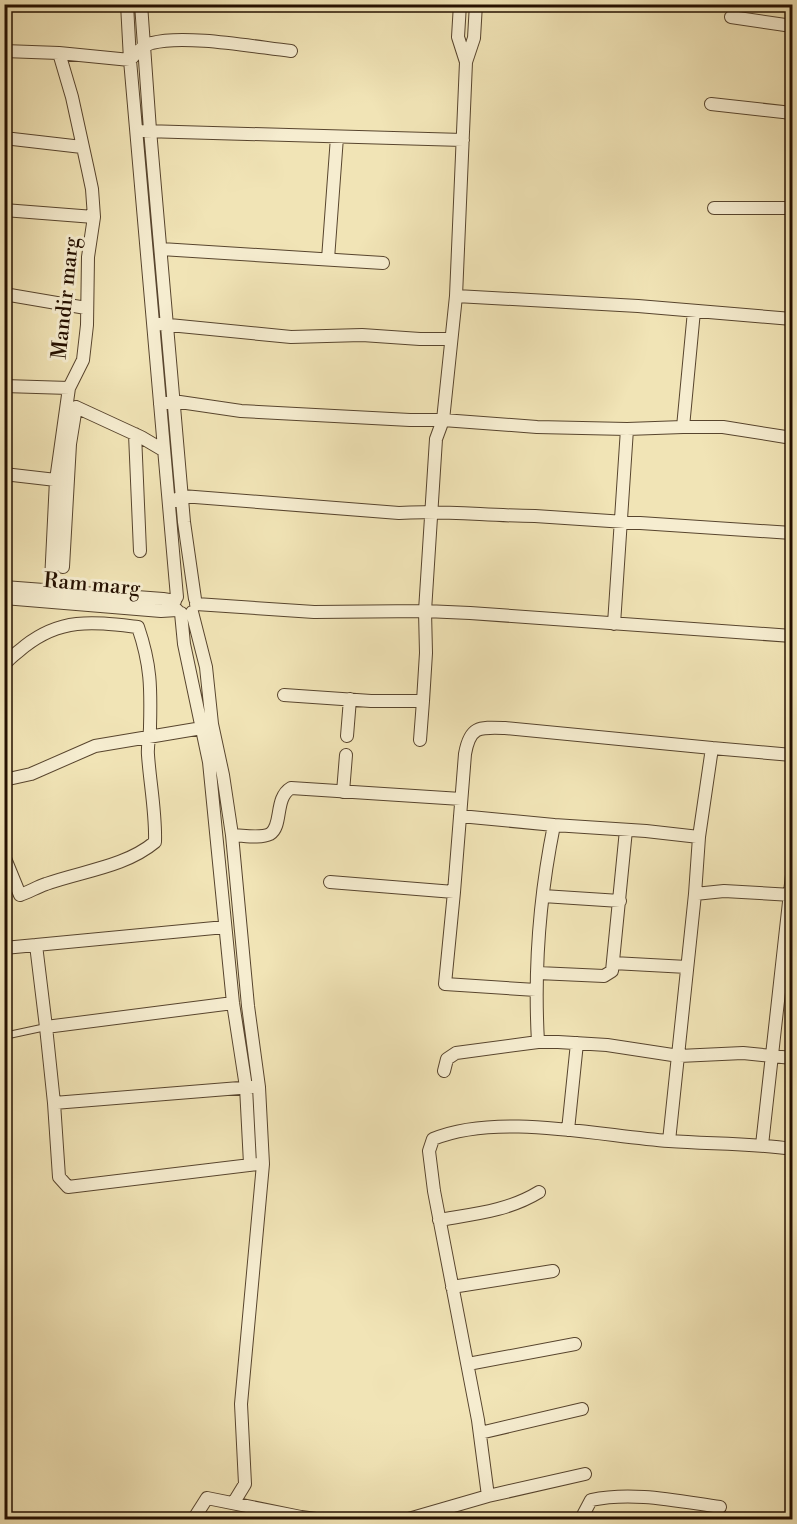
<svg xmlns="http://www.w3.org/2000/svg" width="797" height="1524" font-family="'Libre Bodoni',serif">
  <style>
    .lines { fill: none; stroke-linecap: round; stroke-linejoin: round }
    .service-casing { stroke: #58452e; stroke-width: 8 }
    .minor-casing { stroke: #58452e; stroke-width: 14 }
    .service { stroke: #f6edd0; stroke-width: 6 }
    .minor { stroke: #f6edd0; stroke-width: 12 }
    .labels { text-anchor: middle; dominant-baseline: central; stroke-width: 6; stroke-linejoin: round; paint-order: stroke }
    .street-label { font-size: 21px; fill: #251000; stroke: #f6edd0 }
  </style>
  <rect width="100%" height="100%" fill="#f1e4b6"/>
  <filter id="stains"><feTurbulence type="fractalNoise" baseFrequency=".00333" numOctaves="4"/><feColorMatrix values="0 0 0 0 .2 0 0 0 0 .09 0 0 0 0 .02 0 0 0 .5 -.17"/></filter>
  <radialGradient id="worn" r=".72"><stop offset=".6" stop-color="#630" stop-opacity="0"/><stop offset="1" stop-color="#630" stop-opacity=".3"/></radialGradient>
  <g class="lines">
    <g class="service-casing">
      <path id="service" d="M 4,1036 L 46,1027"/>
    </g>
    <g class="minor-casing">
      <path id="minor" d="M 127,4 L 130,60 L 177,597
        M 141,4 L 150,130 L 184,522 L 195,599
        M 460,4 L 458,37 L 466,62
        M 731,17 L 792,26
        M 4,51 L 59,53 L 72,97 L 88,170 L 92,189 L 94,217 L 88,257 L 87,325 L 83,360 L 69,388 L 56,480 L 50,601
        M 59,53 L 130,60 C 136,54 142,45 152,43 C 185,34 255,47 291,51
        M 711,104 L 792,113
        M 144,131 L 463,140
        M 4,138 L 82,147
        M 714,208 L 792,208
        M 4,210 L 94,217
        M 161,249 L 383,263
        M 328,259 L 337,137
        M 4,294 L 86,308
        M 456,296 L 638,306 L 792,319
        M 159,324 L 291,337 L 362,335 L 420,339 L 451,339
        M 4,386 L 69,388
        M 160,404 L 173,401 L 241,411 L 410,420 L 443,420 L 537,427 L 627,429 L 683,427 L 723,427 L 792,438
        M 683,427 L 694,311
        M 135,434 L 140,551
        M 4,474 L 56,480
        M 170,503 L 182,496 L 399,513 C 444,510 489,516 535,516 L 792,533
        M 63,567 L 70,444 L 76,407 L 141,437 L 163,450
        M 4,587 L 163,599 L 175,601
        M 4,598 L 161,611 L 177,610
        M 196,604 L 314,612 L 425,611 L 470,613 L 792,636
        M 192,612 L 206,667 L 212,724 L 223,775 L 232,835 L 248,1006 L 259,1087 L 263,1164 L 241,1404 L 245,1484 L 234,1502
        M 181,613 L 184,644 L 209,762 L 233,1003 L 246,1087 L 250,1164
        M 614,624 L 627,429
        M 4,665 C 10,657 18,652 25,646 C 62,617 94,622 138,627 C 151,665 151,688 150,727 C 150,736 147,746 148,755 C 150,784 156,813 155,842 C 125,867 82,871 46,884 C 37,887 29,892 20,895 L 4,856
        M 284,695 L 371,701 L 423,701 L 426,653 L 425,611 L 436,439 L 443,420 L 456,296 L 466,62 L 474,38 L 476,4
        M 347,736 L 350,699
        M 420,740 L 423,701
        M 712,748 L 792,755
        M 4,780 L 31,774 L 95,746 L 202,728
        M 343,792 L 346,755
        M 460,816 L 554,825
        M 232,835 C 242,835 260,839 270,834 C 283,826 274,798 291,788 L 461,799
        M 330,882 L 454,892 L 465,754 C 470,726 479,727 505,728 L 712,748 L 699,837 L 695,894 L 669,1141
        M 454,892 L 445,984 L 536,990
        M 695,894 L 724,891 L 792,895
        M 543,896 L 620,901
        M 4,948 L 36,945
        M 613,963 L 687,967
        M 538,973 L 604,976 L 612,971 L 626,830
        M 46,1027 L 36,945 L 225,927
        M 538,1042 C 534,971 540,894 554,825 L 646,831 L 699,837
        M 444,1071 L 447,1059 L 456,1053 L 538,1042 L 558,1042 L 607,1045 L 679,1056 L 743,1053 L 792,1058
        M 252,1087 L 54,1103 L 59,1177 L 68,1187 L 258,1164
        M 54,1103 L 46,1027 L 233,1003
        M 568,1130 L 577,1043
        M 762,1145 L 792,875
        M 439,1220 C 474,1214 508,1211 539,1192
        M 452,1287 L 553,1271
        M 468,1364 L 575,1344
        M 480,1433 L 582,1409
        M 488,1496 L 478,1420 L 434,1191 L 429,1151 L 433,1139 C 498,1112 600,1136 669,1141 C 710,1144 752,1143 792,1149
        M 193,1520 L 207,1498 L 301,1517 L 323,1520
        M 405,1520 L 488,1496 L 585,1474
        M 583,1520 L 582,1517 L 591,1500 C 633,1491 677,1501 720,1507"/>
    </g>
    <use href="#service" class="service"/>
    <use href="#minor" class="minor"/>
  </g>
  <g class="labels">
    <g class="street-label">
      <text transform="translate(66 298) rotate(-84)">Mandir marg</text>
      <text transform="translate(92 585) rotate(5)">Ram marg</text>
    </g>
  </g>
  <rect width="797" height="1524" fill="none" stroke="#f1e4b6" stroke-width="24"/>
  <rect x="6" y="6" width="785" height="1512" fill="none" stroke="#251000" stroke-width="3"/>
  <rect x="12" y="12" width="773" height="1500" fill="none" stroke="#251000" stroke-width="1.5"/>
  <rect width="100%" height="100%" filter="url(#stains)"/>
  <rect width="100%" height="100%" fill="url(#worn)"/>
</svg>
